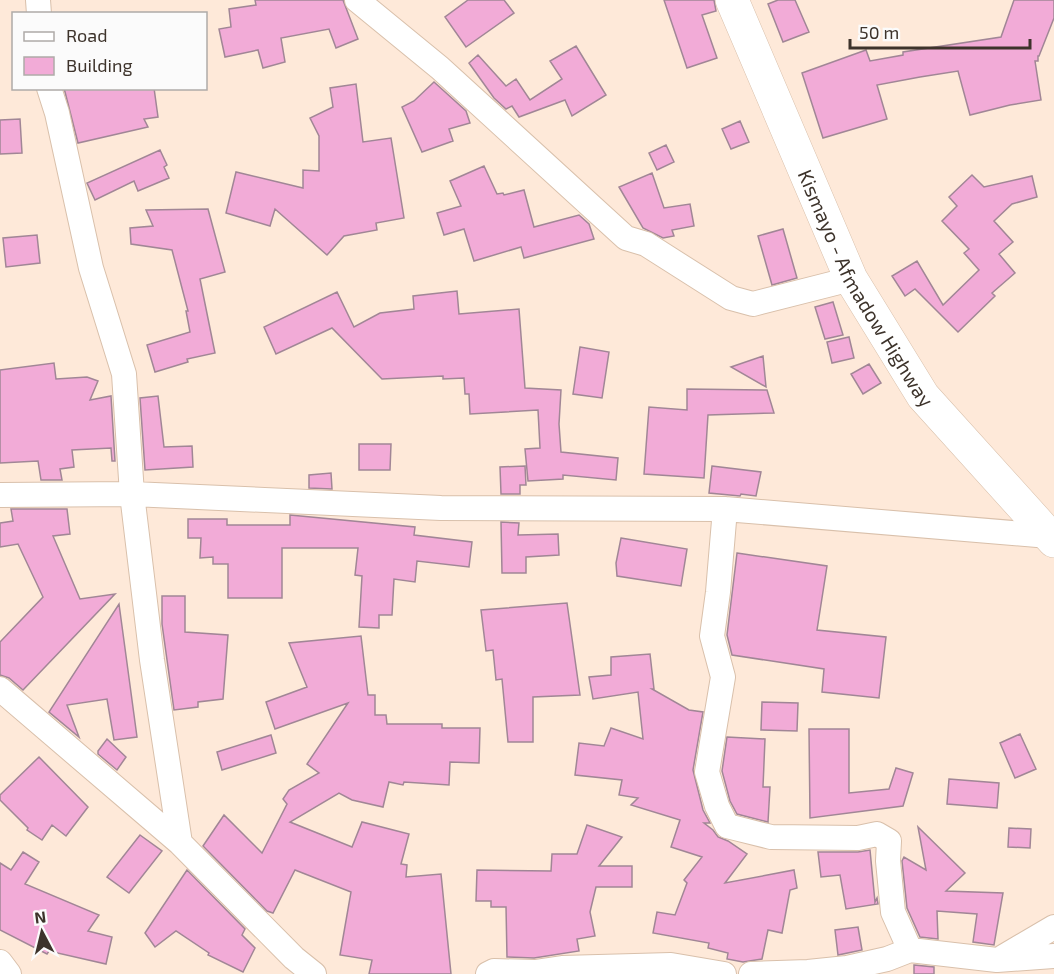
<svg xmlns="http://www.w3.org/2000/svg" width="1054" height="974" font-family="'Exo 2',sans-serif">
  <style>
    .building { fill: #f2abd7; stroke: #a18696; stroke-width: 1.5 }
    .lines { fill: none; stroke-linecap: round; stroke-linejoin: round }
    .minor-casing { stroke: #d9c0ab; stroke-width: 26 }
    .primary-casing { stroke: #d9c0ab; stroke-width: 34 }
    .minor { stroke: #fff; stroke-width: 24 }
    .primary { stroke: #fff; stroke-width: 33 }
    .labels { text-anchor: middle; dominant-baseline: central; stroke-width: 6; stroke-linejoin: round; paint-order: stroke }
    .street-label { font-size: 20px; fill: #3d332b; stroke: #fbfbfb }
  </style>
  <rect width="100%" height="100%" fill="#fee9d9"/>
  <path class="building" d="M 255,0 L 343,0 L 358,39 L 336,48 L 329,29 L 281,38 L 285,62 L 263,68 L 258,50 L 225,57 L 219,29 L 231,27 L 229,9 L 256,5 Z
    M 468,0 L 504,0 L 514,13 L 466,47 L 445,17 Z
    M 664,0 L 714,0 L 716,11 L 702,15 L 717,58 L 687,68 Z
    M 778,0 L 795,0 L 809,32 L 783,42 L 768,4 Z
    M 1014,0 L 1054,0 L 1054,18 L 1039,56 L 1038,56 L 1038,61 L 1035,61 L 1041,100 L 1010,105 L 970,115 L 958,71 L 920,77 L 877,85 L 887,119 L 823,138 L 802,73 L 866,50 L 870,61 L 903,55 L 903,52 L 1001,37 Z
    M 576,46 L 606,95 L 572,116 L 565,100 L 519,117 L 512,106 L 506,109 L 494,98 L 469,63 L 478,55 L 506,86 L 516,79 L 530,100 L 562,79 L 550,61 Z
    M 434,82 L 466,111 L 470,123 L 449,129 L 453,141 L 422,152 L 402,107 L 414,101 Z
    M 356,84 L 363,142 L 391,138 L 404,218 L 376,223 L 377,230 L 344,236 L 327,255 L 275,209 L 270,226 L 226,213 L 236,172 L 303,188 L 303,170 L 319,171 L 319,136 L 310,118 L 333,107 L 330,88 Z
    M 64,88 L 154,88 L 158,117 L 144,119 L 148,127 L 78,143 Z
    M 20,119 L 22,153 L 0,154 L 0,120 Z
    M 740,121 L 749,142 L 731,149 L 722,129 Z
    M 666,145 L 674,162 L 657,170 L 649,153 Z
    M 160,150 L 167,165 L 164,167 L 169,178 L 138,191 L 134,181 L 95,200 L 87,183 Z
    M 484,166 L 497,194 L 503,193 L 504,195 L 524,190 L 534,227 L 579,215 L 589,224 L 594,239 L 524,258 L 521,247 L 474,261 L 464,229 L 444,235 L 437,213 L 461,206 L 450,181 Z
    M 652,173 L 664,208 L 690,204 L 694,226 L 672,230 L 674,236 L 663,238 L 643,228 L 619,187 Z
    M 972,175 L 984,187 L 1032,176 L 1037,197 L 1012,204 L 994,221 L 1013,242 L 999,254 L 1015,273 L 992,293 L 995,296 L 958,332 L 915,289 L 905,296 L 892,276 L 917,261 L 943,305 L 979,270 L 964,253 L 969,249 L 942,221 L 957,206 L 949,197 Z
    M 208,209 L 225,272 L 200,279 L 215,353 L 187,359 L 188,362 L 155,372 L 147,345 L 190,332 L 186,311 L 188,311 L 172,250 L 131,244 L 130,228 L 153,226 L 146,210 Z
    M 783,229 L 797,278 L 772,285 L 758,236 Z
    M 37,235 L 40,263 L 6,267 L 3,238 Z
    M 457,291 L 459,314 L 519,309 L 525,388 L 561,390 L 559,424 L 561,452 L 618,458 L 616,480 L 563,475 L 563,479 L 528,481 L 525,449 L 540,448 L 538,410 L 470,414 L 469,394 L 465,394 L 464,378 L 443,379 L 443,376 L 382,379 L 332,328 L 276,354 L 264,327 L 337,292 L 354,327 L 380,313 L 414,309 L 413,296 Z
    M 833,302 L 843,335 L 825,339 L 815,307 Z
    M 849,337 L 854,358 L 832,363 L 827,342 Z
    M 580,347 L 609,352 L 602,398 L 573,394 Z
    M 763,356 L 766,387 L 731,367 Z
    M 54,363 L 56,379 L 87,377 L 98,381 L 90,400 L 111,396 L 115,461 L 112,461 L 111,448 L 72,450 L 74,467 L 60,469 L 62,480 L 41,480 L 38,461 L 0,463 L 0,370 Z
    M 869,364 L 881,383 L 863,394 L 851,374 Z
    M 687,389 L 767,390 L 774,413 L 708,415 L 704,478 L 644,474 L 649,407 L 687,410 Z
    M 158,396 L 164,447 L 192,446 L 193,467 L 145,470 L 140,398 Z
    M 359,444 L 391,444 L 390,470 L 359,470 Z
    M 525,466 L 526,485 L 520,485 L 520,494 L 501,494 L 500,467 Z
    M 712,466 L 761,472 L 756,496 L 741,494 L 740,496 L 709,493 Z
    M 331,473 L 332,489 L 309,488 L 309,475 Z
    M 11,509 L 67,509 L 70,534 L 53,536 L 80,599 L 115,594 L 23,690 L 9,678 L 0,675 L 0,642 L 43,597 L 18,544 L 0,547 L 0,523 L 13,521 Z
    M 290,515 L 415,527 L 414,535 L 472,542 L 469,567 L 417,561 L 415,582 L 394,579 L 392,615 L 379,615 L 379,628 L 359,627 L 362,576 L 355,575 L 358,548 L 282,548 L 282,598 L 228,598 L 228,564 L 213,564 L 213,557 L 200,558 L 201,538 L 188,538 L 188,519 L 227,519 L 227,525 L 290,525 Z
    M 501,522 L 519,523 L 518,535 L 558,534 L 559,555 L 526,557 L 526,573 L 502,573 Z
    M 621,538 L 687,549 L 681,586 L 617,576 L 616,563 Z
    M 737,553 L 827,566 L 817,630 L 886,637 L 879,698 L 822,692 L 824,669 L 732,655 L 727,635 Z
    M 162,596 L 185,596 L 185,632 L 228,635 L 223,699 L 198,702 L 198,707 L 174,710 L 162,624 Z
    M 567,603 L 580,695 L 533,697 L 533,742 L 508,742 L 502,679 L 496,680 L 493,650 L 486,651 L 481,610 Z
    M 119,604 L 137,737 L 114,740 L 107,699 L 67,705 L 79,737 L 49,712 Z
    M 361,636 L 368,695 L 375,695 L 375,715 L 386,715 L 387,724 L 442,724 L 442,728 L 480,728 L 479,763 L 450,762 L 449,785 L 404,782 L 403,785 L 389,782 L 383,807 L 352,800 L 339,793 L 290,822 L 352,847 L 362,822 L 409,834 L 401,864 L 407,865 L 406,877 L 441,874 L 451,974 L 369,974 L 372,960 L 340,955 L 351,892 L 295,870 L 273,913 L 267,911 L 203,846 L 224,815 L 262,853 L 287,804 L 283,799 L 289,790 L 319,773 L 307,764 L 348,703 L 275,729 L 266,702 L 307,687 L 289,643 Z
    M 650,654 L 654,689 L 652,689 L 689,710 L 703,712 L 693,770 L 703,810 L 710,823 L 704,823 L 713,830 L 718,837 L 728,841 L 747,854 L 725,883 L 794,870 L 797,888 L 790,890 L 782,933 L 768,930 L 762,959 L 743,962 L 727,959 L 728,953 L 708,948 L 709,943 L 653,933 L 657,912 L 675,915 L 687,883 L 684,880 L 702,857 L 671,847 L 680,820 L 631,805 L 638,798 L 619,795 L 622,780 L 575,775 L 579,743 L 604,746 L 611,728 L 643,739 L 638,692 L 593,699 L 589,677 L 611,675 L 611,657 Z
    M 762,702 L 798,703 L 797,731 L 761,730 Z
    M 809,729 L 849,729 L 849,793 L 889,789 L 896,768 L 913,773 L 903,806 L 810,818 Z
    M 1020,734 L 1036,769 L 1015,778 L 1000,743 Z
    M 271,735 L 276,753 L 222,770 L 217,752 Z
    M 727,737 L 765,739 L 763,787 L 770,787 L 768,822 L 737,814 L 730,801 L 722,771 Z
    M 107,739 L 126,757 L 117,770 L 98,754 L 98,751 Z
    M 39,757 L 88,807 L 66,836 L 52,825 L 42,840 L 27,830 L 28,828 L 0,800 L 0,795 Z
    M 949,779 L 999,783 L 997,808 L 947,804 Z
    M 587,825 L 622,837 L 599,866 L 632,866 L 632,887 L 596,887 L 590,912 L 595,936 L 577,939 L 579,951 L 534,958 L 507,957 L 506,907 L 491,907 L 491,901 L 476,901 L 477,870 L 551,871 L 552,854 L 577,854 Z
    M 918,827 L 965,873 L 946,891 L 1003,893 L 994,945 L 973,942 L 977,914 L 937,911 L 938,939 L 920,937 L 907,908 L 902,861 L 904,857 L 926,870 Z
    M 1009,828 L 1031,829 L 1030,848 L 1008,847 Z
    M 140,835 L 162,851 L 129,893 L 107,877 Z
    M 870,850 L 875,902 L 877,898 L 878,904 L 846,909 L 840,875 L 821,877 L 818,852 L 858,852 Z
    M 23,852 L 39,862 L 25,884 L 99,915 L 88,931 L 112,937 L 106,964 L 49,951 L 47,954 L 0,930 L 0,863 L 11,870 Z
    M 187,870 L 245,929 L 242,935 L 255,948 L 243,972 L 208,955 L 209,953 L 176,931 L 155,947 L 145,933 Z
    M 858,927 L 862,950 L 838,955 L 835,930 Z
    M 914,965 L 934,967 L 934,974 L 914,974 Z"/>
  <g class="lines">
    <g class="minor-casing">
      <path id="minor" d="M 38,0 L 39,14
        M 357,0 L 440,68 L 626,238 L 646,244 L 731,298 L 753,304 L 851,279
        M 49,88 L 57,113 L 91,268 L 124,374 L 132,494 L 152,660 L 180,843
        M 0,495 L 132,494 L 441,508 L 725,509 L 1049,536
        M 725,509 L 718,592 L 712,636 L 723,677 L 707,772 L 717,806 L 727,826 L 771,837 L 858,838 L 877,834 L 889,841 L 888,861 L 893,912 L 910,950
        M 0,689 L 180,843 L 294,958 L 314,974
        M 1003,957 L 1054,927
        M 0,962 L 9,974
        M 488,974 L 494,971 L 535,972 L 562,968 L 671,965 L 724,974
        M 751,974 L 808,972 L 847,968 L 887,959 L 910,950 L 997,960 L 1054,956"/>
    </g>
    <g class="primary-casing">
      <g id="primary">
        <path id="s1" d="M 732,0 L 851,279 L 923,396 L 1054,541"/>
      </g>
    </g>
    <use href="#minor" class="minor"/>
    <use href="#primary" class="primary"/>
  </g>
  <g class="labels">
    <g class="street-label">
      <text stroke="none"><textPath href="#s1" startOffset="318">Kismayo - Afmadow Highway</textPath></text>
    </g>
  </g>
  <rect x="12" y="12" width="195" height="78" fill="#fbfbfb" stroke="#afaba8" stroke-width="1.5"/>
  <rect x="24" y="32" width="30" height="9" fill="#ffffff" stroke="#afaba8" stroke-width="1.5"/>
  <text x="66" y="42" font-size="18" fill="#3d332b">Road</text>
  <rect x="24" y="57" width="30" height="18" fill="#f2abd7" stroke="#afaba8" stroke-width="1.5"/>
  <text x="66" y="72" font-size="18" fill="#3d332b">Building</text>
  <g transform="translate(42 932) rotate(353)" stroke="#fbfbfb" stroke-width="4.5" paint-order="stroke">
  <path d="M0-4.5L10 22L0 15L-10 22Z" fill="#3d332b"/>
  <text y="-9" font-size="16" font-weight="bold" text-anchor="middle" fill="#3d332b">N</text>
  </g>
  <path d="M850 39v9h180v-9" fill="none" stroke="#3d332b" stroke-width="3"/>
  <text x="859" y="39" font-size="18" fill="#3d332b" stroke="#fbfbfb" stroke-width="4.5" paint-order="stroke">50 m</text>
</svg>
